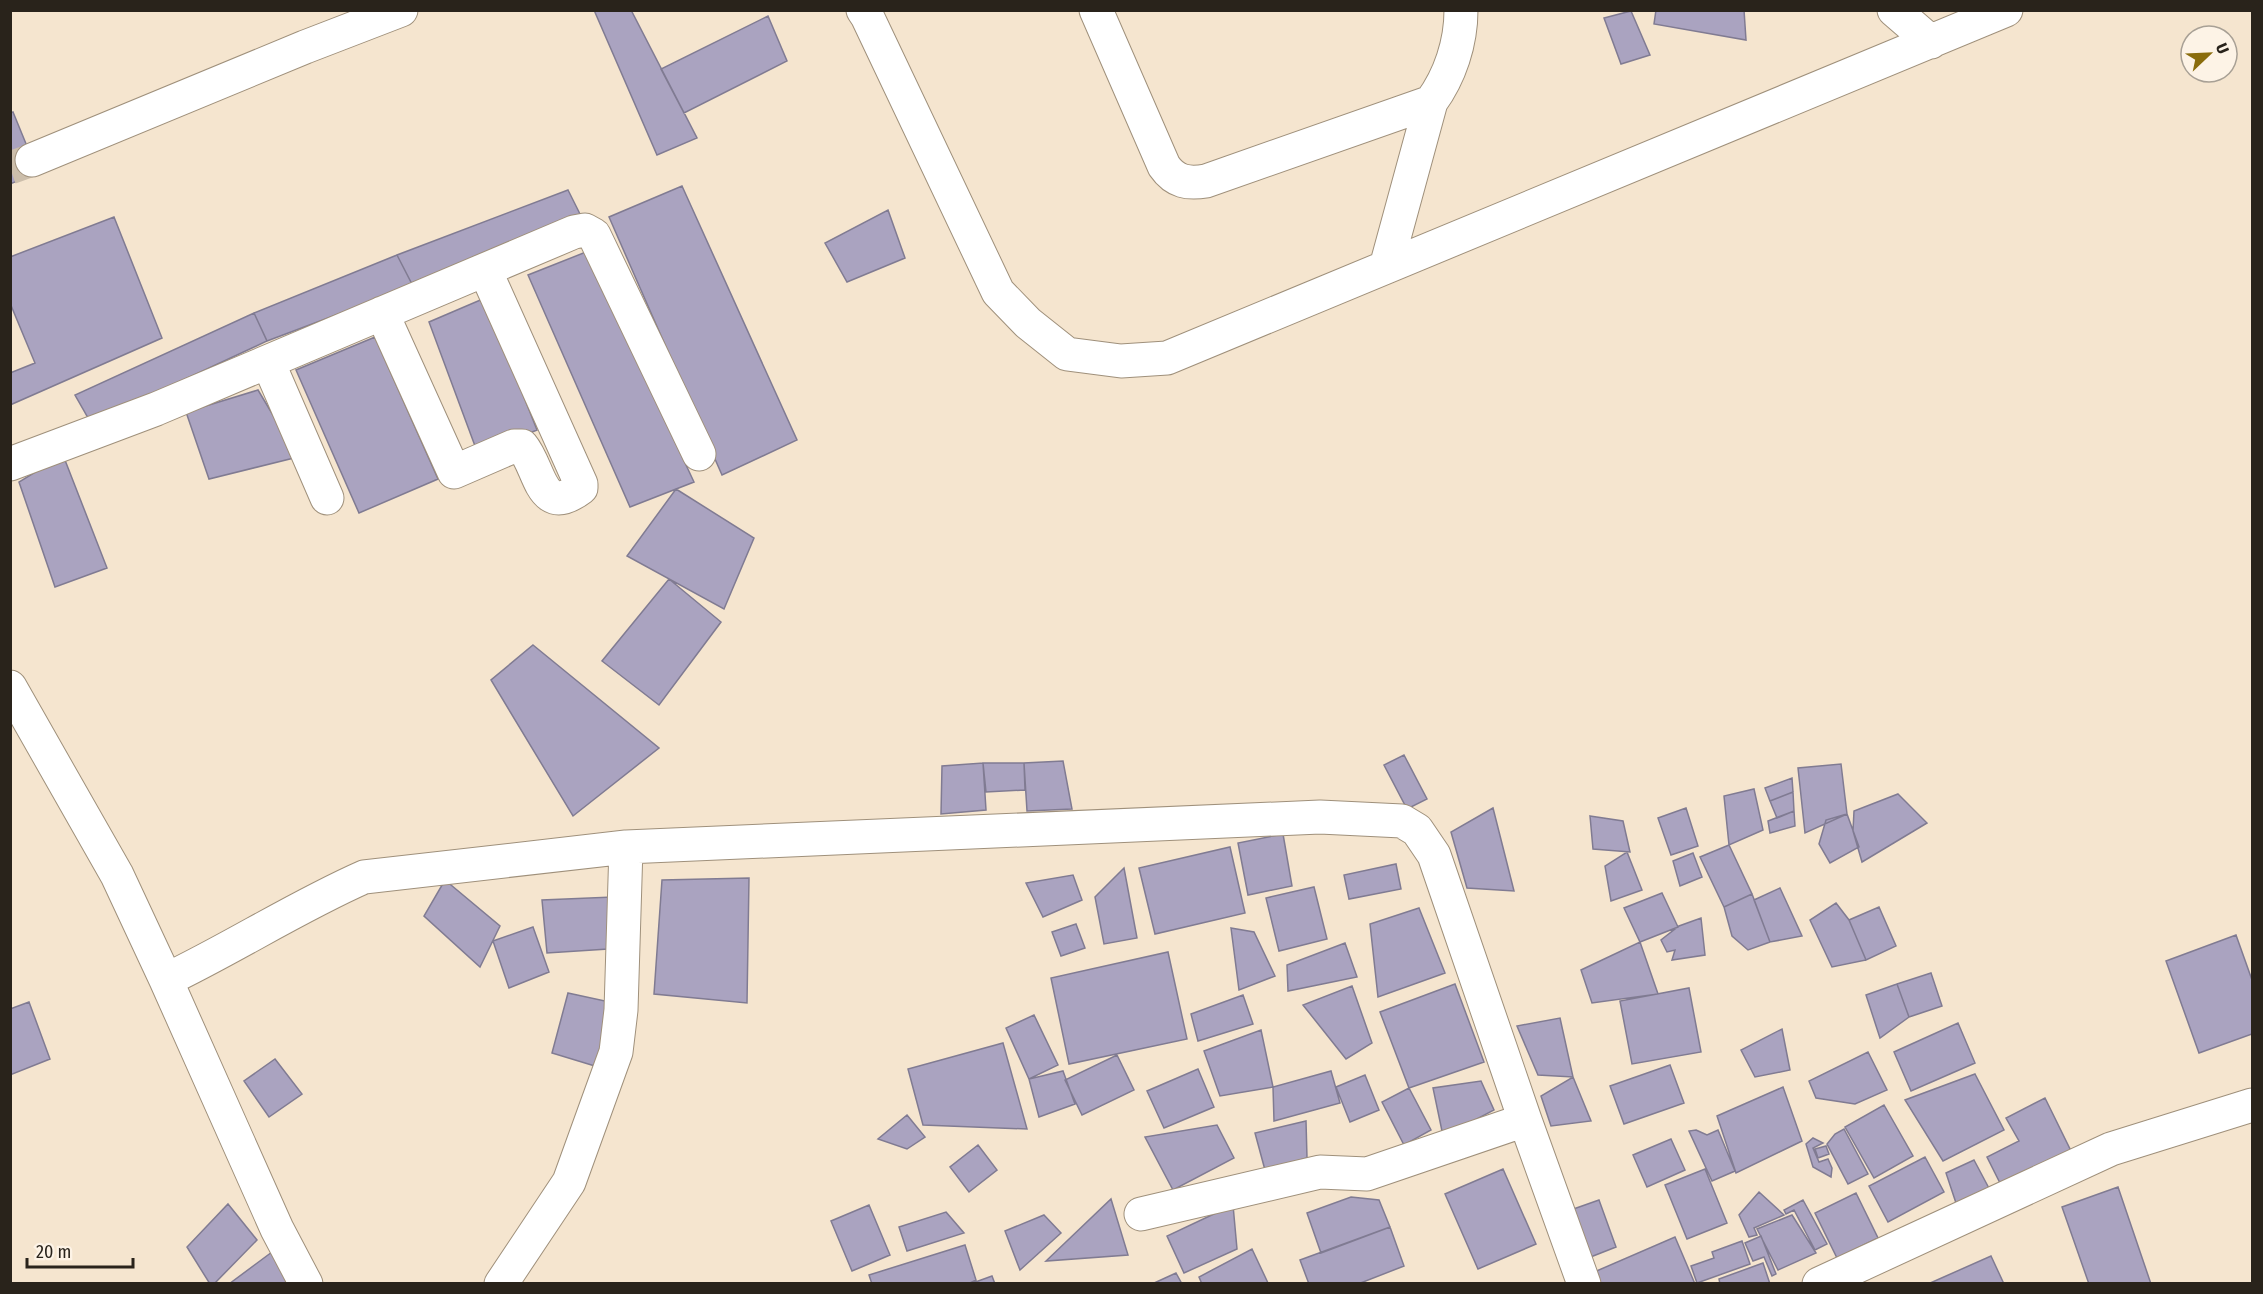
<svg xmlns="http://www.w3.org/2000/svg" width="2263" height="1294" font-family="'Fira Sans Condensed',sans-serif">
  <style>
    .building { fill: #aaa3c0; stroke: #807b92; stroke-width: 1.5 }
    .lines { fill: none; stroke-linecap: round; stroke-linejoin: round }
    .minor-tunnel { stroke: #ccbeab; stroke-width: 33; stroke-dasharray: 33 16; stroke-linecap: butt }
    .minor-casing { stroke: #9f907b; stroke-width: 35 }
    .minor { stroke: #fff; stroke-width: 33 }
  </style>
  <rect width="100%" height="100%" fill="#f5e5cf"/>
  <path class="building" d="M 594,10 L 631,10 L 697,138 L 657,155 Z
    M 1656,10 L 1744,10 L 1746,40 L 1654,24 Z
    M 1631,11 L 1650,55 L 1621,64 L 1604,18 Z
    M 768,16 L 787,61 L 684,113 L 661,69 Z
    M 13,112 L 38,173 L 10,184 L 10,113 Z
    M 682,186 L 797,440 L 722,475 L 609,217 Z
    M 568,190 L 582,218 L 413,286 L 397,255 Z
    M 888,210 L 905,258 L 847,282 L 825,243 Z
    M 114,217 L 162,338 L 10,405 L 10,373 L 35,363 L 10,303 L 10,257 Z
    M 586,252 L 694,482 L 630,507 L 528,275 Z
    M 397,255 L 413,286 L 267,341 L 254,313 Z
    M 485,298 L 537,430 L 478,454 L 429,322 Z
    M 254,313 L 267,341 L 91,423 L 75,395 Z
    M 375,337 L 438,479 L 359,513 L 296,370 Z
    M 258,390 L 298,457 L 209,479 L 186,412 Z
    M 63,455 L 107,568 L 55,587 L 19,482 Z
    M 676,489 L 754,538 L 724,609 L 627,556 Z
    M 669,579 L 721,622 L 659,705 L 602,661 Z
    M 533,645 L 659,748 L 573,816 L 491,680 Z
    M 1404,755 L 1427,799 L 1407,809 L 1384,765 Z
    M 1063,761 L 1072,809 L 1027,811 L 1024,763 Z
    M 983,763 L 1024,763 L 1025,790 L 986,792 Z
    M 983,763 L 986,810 L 941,814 L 942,766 Z
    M 1841,764 L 1847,814 L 1805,833 L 1798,768 Z
    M 1792,778 L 1793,792 L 1770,801 L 1765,788 Z
    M 1754,789 L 1763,830 L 1729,845 L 1724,796 Z
    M 1793,792 L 1794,811 L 1777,818 L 1770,801 Z
    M 1898,794 L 1927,823 L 1862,862 L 1853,831 L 1854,811 Z
    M 1493,808 L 1514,891 L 1467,888 L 1451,832 Z
    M 1686,808 L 1698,846 L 1671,855 L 1658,818 Z
    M 1794,811 L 1795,826 L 1770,833 L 1768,821 Z
    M 1847,814 L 1859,847 L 1830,863 L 1819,844 L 1826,820 Z
    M 1590,816 L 1623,821 L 1630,852 L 1593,849 Z
    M 1283,834 L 1292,886 L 1248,895 L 1238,843 Z
    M 1729,845 L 1752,894 L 1724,907 L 1700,857 Z
    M 1230,847 L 1245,913 L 1155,934 L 1139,868 Z
    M 1627,852 L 1642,890 L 1611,901 L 1605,866 Z
    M 1693,853 L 1702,877 L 1680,886 L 1673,861 Z
    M 1396,864 L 1401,889 L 1349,899 L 1344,875 Z
    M 1124,868 L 1137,938 L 1104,944 L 1095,897 Z
    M 1073,875 L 1082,900 L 1043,917 L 1026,883 Z
    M 749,878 L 747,1003 L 654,994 L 662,880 Z
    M 445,880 L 500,926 L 480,967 L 424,916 Z
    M 1314,887 L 1327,939 L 1279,951 L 1266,898 Z
    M 1780,888 L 1802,936 L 1770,942 L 1754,900 Z
    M 1662,893 L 1678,927 L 1640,942 L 1624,908 Z
    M 1752,894 L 1770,942 L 1748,950 L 1732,936 L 1724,907 Z
    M 613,897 L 608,949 L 547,953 L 542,900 Z
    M 1836,903 L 1849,920 L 1866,960 L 1832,967 L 1810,920 Z
    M 1879,907 L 1896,946 L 1866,960 L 1849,920 Z
    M 1419,908 L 1445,973 L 1378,997 L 1370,924 Z
    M 1701,918 L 1705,955 L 1672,960 L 1675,950 L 1667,952 L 1661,940 L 1679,926 Z
    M 1076,924 L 1085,948 L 1061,956 L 1052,932 Z
    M 533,927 L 549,972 L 509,988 L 493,941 Z
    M 1231,928 L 1254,932 L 1275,976 L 1239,990 Z
    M 2236,935 L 2252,980 L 2252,1034 L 2199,1053 L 2166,961 Z
    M 1640,942 L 1658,994 L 1592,1003 L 1581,970 Z
    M 1345,943 L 1357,977 L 1288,991 L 1287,965 Z
    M 1168,952 L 1187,1039 L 1069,1064 L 1051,978 Z
    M 1931,973 L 1942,1006 L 1909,1017 L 1897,984 Z
    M 1455,984 L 1484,1062 L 1409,1088 L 1380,1012 Z
    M 1897,984 L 1909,1017 L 1880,1038 L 1866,995 Z
    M 1352,986 L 1372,1043 L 1346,1059 L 1303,1005 Z
    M 1689,988 L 1701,1052 L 1632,1064 L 1620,1001 Z
    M 568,993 L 619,1004 L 608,1070 L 552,1053 Z
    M 1243,995 L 1253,1024 L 1198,1041 L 1191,1014 Z
    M 29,1002 L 50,1059 L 10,1075 L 10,1009 Z
    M 1034,1015 L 1058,1065 L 1029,1079 L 1006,1028 Z
    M 1560,1018 L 1573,1077 L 1538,1075 L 1517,1026 Z
    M 1958,1023 L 1975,1063 L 1911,1091 L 1894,1052 Z
    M 1782,1029 L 1790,1070 L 1755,1077 L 1741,1050 Z
    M 1261,1030 L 1273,1087 L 1220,1096 L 1204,1051 Z
    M 1003,1043 L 1027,1129 L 923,1125 L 908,1069 Z
    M 1868,1052 L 1887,1090 L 1855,1104 L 1816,1098 L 1809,1081 Z
    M 1117,1055 L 1134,1090 L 1082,1115 L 1065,1080 Z
    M 275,1059 L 302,1094 L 269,1117 L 244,1081 Z
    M 1670,1065 L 1684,1103 L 1624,1124 L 1610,1086 Z
    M 1198,1069 L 1214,1107 L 1164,1128 L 1147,1091 Z
    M 1063,1071 L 1075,1104 L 1039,1117 L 1029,1079 Z
    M 1331,1071 L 1340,1103 L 1274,1121 L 1273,1087 Z
    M 1975,1074 L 2004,1130 L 1943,1161 L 1905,1100 Z
    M 1365,1075 L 1379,1110 L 1350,1122 L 1336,1087 Z
    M 1573,1077 L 1591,1121 L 1551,1126 L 1541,1096 Z
    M 1481,1081 L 1494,1110 L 1439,1139 L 1442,1131 L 1433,1088 Z
    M 1783,1087 L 1802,1141 L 1736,1173 L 1717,1116 Z
    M 1409,1088 L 1431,1130 L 1404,1145 L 1382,1102 Z
    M 2045,1098 L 2071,1151 L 2002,1187 L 1987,1157 L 2019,1141 L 2006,1118 Z
    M 1884,1105 L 1913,1156 L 1874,1178 L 1845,1127 Z
    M 907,1115 L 925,1137 L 907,1149 L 878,1139 Z
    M 1306,1121 L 1307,1158 L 1265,1170 L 1255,1133 Z
    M 1217,1125 L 1234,1158 L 1173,1190 L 1145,1137 Z
    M 1844,1129 L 1868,1174 L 1848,1184 L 1827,1144 L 1835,1134 Z
    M 1696,1130 L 1707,1135 L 1718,1130 L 1735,1171 L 1712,1181 L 1689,1131 Z
    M 1813,1138 L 1823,1143 L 1813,1148 L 1819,1162 L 1828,1159 L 1832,1168 L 1831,1177 L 1813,1167 L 1806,1144 Z
    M 1671,1139 L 1685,1170 L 1647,1187 L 1633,1155 Z
    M 978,1145 L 997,1170 L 969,1192 L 950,1167 Z
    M 1826,1146 L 1829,1154 L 1818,1158 L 1815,1149 Z
    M 1925,1157 L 1944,1192 L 1888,1222 L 1869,1186 Z
    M 1974,1160 L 1991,1192 L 1956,1203 L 1946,1173 Z
    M 1503,1169 L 1536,1244 L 1478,1269 L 1445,1194 Z
    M 1705,1169 L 1727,1223 L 1687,1239 L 1665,1185 Z
    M 2118,1187 L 2151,1284 L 2089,1284 L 2062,1207 Z
    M 1759,1192 L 1784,1215 L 1754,1228 L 1757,1235 L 1749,1237 L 1739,1215 Z
    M 1856,1193 L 1878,1238 L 1837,1258 L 1815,1213 Z
    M 1351,1197 L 1379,1200 L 1390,1227 L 1321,1253 L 1307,1213 Z
    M 1111,1199 L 1128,1255 L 1046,1261 Z
    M 1599,1200 L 1616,1247 L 1583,1260 L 1565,1212 Z
    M 1803,1200 L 1827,1244 L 1815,1250 L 1794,1210 L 1786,1214 L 1784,1210 Z
    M 228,1204 L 257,1240 L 214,1284 L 210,1284 L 187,1247 Z
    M 869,1205 L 890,1255 L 852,1271 L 831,1221 Z
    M 1233,1205 L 1237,1249 L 1184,1273 L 1167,1236 Z
    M 946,1212 L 964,1233 L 907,1251 L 899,1227 Z
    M 1044,1215 L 1061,1233 L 1020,1270 L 1005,1231 Z
    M 1792,1215 L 1816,1253 L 1778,1270 L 1757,1229 Z
    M 1390,1227 L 1404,1266 L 1358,1284 L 1309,1284 L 1300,1260 Z
    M 1761,1236 L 1776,1274 L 1772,1276 L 1764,1257 L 1753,1261 L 1745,1243 Z
    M 1675,1237 L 1695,1284 L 1588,1284 L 1585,1276 Z
    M 1742,1241 L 1750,1264 L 1697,1283 L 1691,1266 L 1714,1258 L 1712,1252 Z
    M 965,1245 L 976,1280 L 968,1284 L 872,1284 L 869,1275 Z
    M 1252,1249 L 1268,1283 L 1202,1284 L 1199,1277 Z
    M 272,1252 L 292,1284 L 229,1284 Z
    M 1991,1256 L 2004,1284 L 1928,1284 Z
    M 1763,1263 L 1770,1284 L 1720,1284 L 1719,1279 Z
    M 1176,1273 L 1182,1284 L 1152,1284 Z
    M 992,1276 L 995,1284 L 970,1284 Z"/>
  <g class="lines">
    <path class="minor-tunnel" d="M 10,168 L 32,160"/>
    <g class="minor-casing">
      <path id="minor" d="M 863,10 L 867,16 L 998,292 L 1028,323 L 1067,354 L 1121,361 L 1167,358 L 2006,10
        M 1096,10 L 1164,166 C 1175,182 1188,184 1206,181 L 1431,102
        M 1894,10 L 1931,42
        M 32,160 L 305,47 L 401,10
        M 1386,267 L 1431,102 C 1450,76 1461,43 1461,10
        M 382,313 L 454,472 L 514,446 L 522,446 C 541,469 540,519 581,488 L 581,484 L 485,270
        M 268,362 L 327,498
        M 10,464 L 156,409 L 574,232 L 585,230 L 594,235 L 699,454
        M 10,687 L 117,875 L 166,980 C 233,948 296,907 364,877 L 626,847 L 1320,817 L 1402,821 L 1417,830 L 1434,855 L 1525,1120 L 1584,1284
        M 166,980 L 277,1229 L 306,1284
        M 1141,1214 L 1320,1172 L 1367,1174 L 1525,1120
        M 501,1284 L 569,1182 L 616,1052 L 621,1010 L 626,847
        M 1819,1284 L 2111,1149 L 2252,1105"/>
    </g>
    <use href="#minor" class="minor"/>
  </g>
  <rect width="2263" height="1294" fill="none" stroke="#29231b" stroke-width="24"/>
  <g transform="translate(2209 54) rotate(67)"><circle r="28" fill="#fdf3e6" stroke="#a8a095" stroke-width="1.5"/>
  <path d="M0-4.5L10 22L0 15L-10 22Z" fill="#8a6c0c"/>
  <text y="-9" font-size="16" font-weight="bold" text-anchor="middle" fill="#29231b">U</text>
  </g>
  <path d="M27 1258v9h106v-9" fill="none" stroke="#29231b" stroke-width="3"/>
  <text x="36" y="1258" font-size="18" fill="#29231b" stroke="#fdf3e6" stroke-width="4.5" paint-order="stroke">20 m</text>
</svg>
